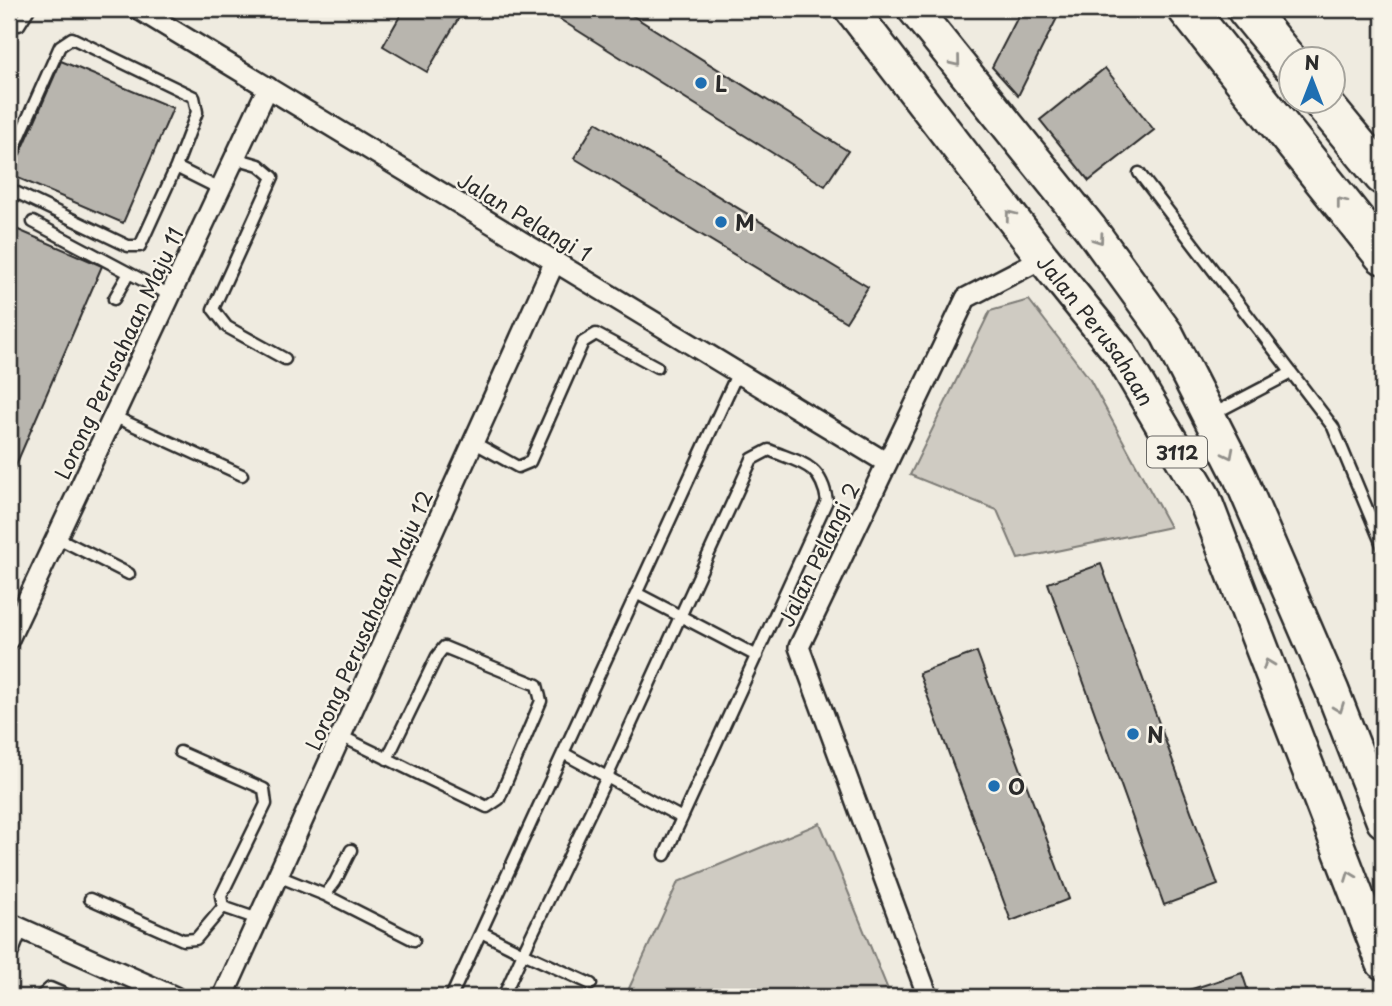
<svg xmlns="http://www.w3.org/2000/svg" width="1392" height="1006" font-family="'Playpen Sans',sans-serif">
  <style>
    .green { fill: #cfcbc2; stroke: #7d7b76; stroke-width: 2 }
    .building { fill: #b8b5ae; stroke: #2b2b2b; stroke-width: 2 }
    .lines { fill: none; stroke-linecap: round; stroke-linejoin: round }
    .lane-casing { stroke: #2b2b2b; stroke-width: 15 }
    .street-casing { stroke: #2b2b2b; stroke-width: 24 }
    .primary-casing { stroke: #2b2b2b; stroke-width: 37 }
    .highway-casing { stroke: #2b2b2b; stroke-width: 42 }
    .lane { stroke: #f7f3e8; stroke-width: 10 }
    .street { stroke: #f7f3e8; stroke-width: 19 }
    .primary { stroke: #f7f3e8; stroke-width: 32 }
    .highway { stroke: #f7f3e8; stroke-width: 37 }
    .oneway { stroke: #918f8a }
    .poi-dot { fill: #1f6fb2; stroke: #f7f3e8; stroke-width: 2.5 }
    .labels { text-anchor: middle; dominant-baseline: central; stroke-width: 5; stroke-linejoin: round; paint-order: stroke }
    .shield { fill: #f7f3e8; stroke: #686764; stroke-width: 2 }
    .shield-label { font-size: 19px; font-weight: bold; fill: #2b2b2b }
    .poi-label { font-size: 21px; font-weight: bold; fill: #2b2b2b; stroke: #f7f3e8; text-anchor: start }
    .street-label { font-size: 21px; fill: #2b2b2b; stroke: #f7f3e8 }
  </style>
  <rect width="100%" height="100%" fill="#efebe0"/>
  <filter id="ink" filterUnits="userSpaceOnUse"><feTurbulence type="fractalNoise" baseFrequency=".0143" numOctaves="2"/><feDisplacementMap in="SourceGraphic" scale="14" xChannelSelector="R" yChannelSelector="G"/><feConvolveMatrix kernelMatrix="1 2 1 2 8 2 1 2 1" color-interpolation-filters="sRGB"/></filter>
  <g filter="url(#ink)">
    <path class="green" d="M 1029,300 L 1089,378 L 1170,527 L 1018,559 L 997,510 L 910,475 L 990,311 Z
      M 820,823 L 891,997 L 625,997 L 678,882 Z"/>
    <path class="building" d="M 404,9 L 464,9 L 427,72 L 383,46 Z
      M 557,9 L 622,9 L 848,151 L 825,186 L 553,15 Z
      M 1022,9 L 1054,9 L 1059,14 L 1018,96 L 992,67 Z
      M 61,61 L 173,108 L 123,223 L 11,175 Z
      M 1105,68 L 1154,130 L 1089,181 L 1040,120 Z
      M 596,122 L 868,287 L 846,322 L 574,158 Z
      M 9,226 L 102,266 L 9,481 Z
      M 1101,564 L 1218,885 L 1164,905 L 1048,583 Z
      M 977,652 L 1069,899 L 1011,921 L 919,673 Z
      M 1242,973 L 1250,997 L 1167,997 Z"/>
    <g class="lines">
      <g class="lane-casing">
        <path id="lane" d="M 19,25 L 29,9
          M 235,158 L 259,165 L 273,177 L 213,309 L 227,327 L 285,359
          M 9,160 L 60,46 L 72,38 L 194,97 L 197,112 L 176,167 L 140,246 L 128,246 L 9,189
          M 176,167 L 220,189
          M 1139,173 L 1333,427 L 1383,547
          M 33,222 L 129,273
          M 114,299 L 129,273 L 170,295
          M 1213,414 L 1291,373
          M 113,416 L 242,475
          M 473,442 L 518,467 L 530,462 L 583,342 L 596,334 L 657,367
          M 56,537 L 129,574
          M 636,593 L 757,656
          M 341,736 C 390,760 438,784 487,807 L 499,799 L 541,701 L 537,685 L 444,647 L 437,656 L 387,759
          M 180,752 L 264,789 L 266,804 L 221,896 L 223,907 L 258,919
          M 563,753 L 682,818
          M 278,876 L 325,895 L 335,882 L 351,850
          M 325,895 L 414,940
          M 90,899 L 183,940 L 196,939 L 223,907
          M 481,932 L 523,953 L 503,997
          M 591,984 L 523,953 L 607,777 L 752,459 L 769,450 C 800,463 821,463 827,501 L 665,855
          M 40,997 L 50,988 L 71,997
          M 451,997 L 738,372"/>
      </g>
      <g class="street-casing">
        <path id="street" d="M 138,9 L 887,463
          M 9,639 L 268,87
          M 9,923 L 175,997
          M 9,950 L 18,927
          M 223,997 L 555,261
          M 928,997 L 799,647 L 966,298 L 1043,258"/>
      </g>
      <g class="primary-casing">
        <g id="primary">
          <path id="s1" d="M 851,9 L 1043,258 L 1119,352 L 1203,495 L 1383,963"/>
          <path d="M 914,9 L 1090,228 L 1167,334 L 1240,477 L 1332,690 L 1383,821"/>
        </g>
      </g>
      <g class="highway-casing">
        <path id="highway" d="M 1187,9 L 1383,255
          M 1246,9 L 1290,63
          M 1322,102 L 1383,176"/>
      </g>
      <use href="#lane" class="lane"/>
      <use href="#street" class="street"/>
      <use href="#primary" class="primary"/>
      <use href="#highway" class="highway"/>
    </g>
    <defs><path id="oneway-chevron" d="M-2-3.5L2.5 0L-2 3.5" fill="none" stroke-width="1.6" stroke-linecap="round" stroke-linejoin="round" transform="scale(1.75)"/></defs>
    <g class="oneway">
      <use href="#oneway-chevron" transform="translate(956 62) rotate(51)"/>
      <use href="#oneway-chevron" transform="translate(1341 202) rotate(-128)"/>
      <use href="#oneway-chevron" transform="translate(1010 215) rotate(-128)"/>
      <use href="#oneway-chevron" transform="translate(1099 239) rotate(54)"/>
      <use href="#oneway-chevron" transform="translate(1229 454) rotate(63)"/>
      <use href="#oneway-chevron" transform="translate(1268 664) rotate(-111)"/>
      <use href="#oneway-chevron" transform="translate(1339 708) rotate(69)"/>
      <use href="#oneway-chevron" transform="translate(1350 876) rotate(-111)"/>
    </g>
  </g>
  <g class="poi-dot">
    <circle cx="701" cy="83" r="7"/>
    <circle cx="721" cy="222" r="7"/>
    <circle cx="1133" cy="734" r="7"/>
    <circle cx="994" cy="786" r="7"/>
  </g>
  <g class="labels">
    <rect class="shield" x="1147" y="436.5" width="60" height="31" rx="5"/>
    <g class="shield-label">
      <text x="1177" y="452">3112</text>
    </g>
    <g class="poi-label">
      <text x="715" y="83">L</text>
      <text x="735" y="222">M</text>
      <text x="1147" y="734">N</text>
      <text x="1008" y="786">O</text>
    </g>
    <g class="street-label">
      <text transform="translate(525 216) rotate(31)">Jalan Pelangi 1</text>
      <text stroke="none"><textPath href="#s1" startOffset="404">Jalan Perusahaan</textPath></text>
      <text transform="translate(118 353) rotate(-65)">Lorong Perusahaan Maju 11</text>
      <text transform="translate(818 554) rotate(-64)">Jalan Pelangi 2</text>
      <text transform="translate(368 620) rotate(-66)">Lorong Perusahaan Maju 12</text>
    </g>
  </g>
  <rect width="1392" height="1006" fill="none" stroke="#f7f3e8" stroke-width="35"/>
  <rect x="18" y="18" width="1357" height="971" fill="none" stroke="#2b2b2b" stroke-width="2.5" filter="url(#ink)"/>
  <g transform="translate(1312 80)"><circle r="33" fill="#f7f3e8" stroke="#a5a39c" stroke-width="2"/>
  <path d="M0-5L12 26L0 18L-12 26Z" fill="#1f6fb2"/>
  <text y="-10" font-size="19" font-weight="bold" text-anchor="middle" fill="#2b2b2b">N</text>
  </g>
</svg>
